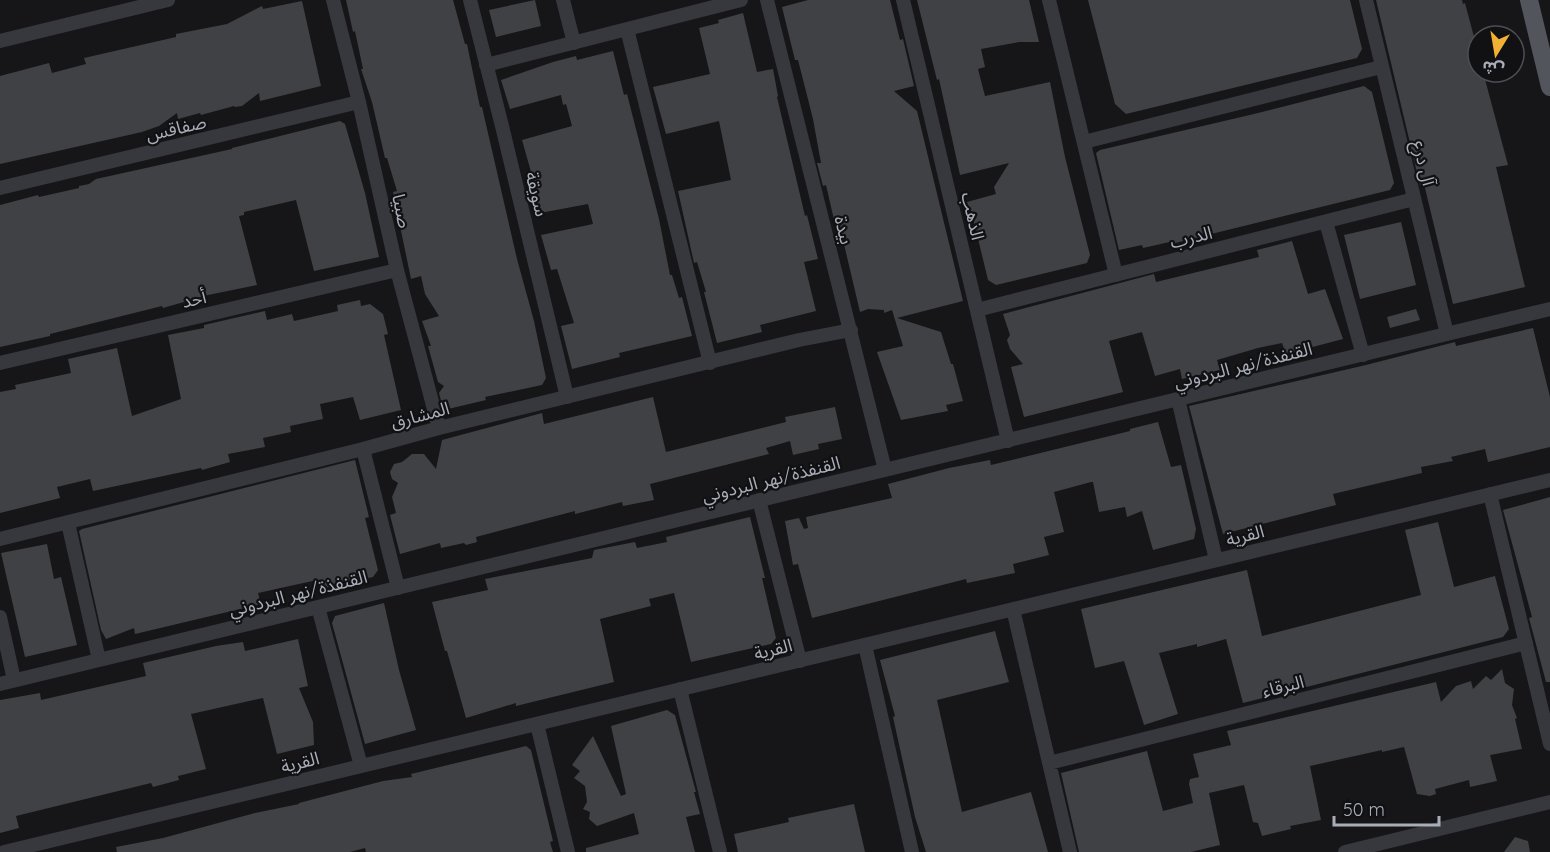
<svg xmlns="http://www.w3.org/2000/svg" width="1550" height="852" font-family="Quicksand,'Noto Sans Arabic',sans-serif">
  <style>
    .building { fill: #404145 }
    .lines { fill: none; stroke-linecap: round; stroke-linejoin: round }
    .minor { stroke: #37383d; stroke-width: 14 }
    .major { stroke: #53555c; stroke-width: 18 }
    .labels { text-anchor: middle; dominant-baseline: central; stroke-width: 4.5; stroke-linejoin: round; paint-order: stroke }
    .street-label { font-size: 18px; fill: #a8adb8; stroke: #111113 }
  </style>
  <rect width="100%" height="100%" fill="#161618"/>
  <path class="building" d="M 346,0 L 453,0 L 465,44 L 467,44 L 480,107 L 482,107 L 517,259 L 534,321 L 546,378 L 542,385 L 485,397 L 486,400 L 448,409 L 442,404 L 439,393 L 444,386 L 438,382 L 428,346 L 431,346 L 422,321 L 439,316 L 425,294 L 421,276 L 411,279 L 393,192 L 397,191 L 387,158 L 385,158 L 372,102 L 361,69 L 363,69 L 355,31 L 353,32 Z
    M 535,0 L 541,26 L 496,37 L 489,10 Z
    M 808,0 L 890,0 L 900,40 L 903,39 L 914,86 L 894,91 L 917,111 L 963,301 L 897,318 L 941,332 L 951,364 L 953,364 L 963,401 L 946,405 L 948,411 L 901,420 L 877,352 L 903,346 L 892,310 L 884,313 L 884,310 L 868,309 L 860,312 L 839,223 L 835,224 L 826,185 L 823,186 L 817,163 L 821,163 L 813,119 L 798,60 L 795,60 L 782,7 Z
    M 917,0 L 1029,0 L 1039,42 L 1019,42 L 981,49 L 985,67 L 978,69 L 985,96 L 1050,82 L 1065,157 L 1090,255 L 1087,263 L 996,285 L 988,280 L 973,218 L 971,219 L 967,202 L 996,194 L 994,187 L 1009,163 L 960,175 L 939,79 L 937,80 Z
    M 1088,0 L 1350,0 L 1362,49 L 1357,58 L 1126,114 L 1115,104 Z
    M 1376,0 L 1462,0 L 1463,4 L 1465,3 L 1478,52 L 1478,72 L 1483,72 L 1508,165 L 1496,167 L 1525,287 L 1453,304 L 1424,184 L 1420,185 Z
    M 302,1 L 321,86 L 260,101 L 259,93 L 242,106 L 235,107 L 234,106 L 201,115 L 200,113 L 178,119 L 177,113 L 159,126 L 142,132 L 0,164 L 0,76 L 49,63 L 52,73 L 86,64 L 84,58 L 176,37 L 176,34 L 227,24 L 262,6 L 263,9 Z
    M 743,13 L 757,72 L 773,69 L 778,96 L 777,97 L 805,216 L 807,215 L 818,259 L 804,262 L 816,311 L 760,325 L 762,332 L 717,343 L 704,292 L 706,292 L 697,262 L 694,263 L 678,191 L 731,180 L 719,121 L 666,134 L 653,87 L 710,74 L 699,28 L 719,23 L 718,20 Z
    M 613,51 L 624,95 L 627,94 L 659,219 L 670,275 L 672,275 L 679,298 L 682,297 L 692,336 L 619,353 L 620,357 L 572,369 L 561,326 L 574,323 L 557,269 L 551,270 L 541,235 L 593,224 L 588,204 L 540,213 L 531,179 L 533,179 L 522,140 L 572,126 L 566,104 L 563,105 L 561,95 L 510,109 L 501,80 L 553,62 L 576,56 L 577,60 Z
    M 1364,86 L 1372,92 L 1394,183 L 1390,190 L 1175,243 L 1174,241 L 1143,248 L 1142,245 L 1119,250 L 1096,153 L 1100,150 L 1254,114 Z
    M 340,121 L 345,124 L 365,193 L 379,257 L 314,271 L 296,200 L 244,212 L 244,215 L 239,216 L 257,285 L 208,295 L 163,308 L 162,306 L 50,334 L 50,336 L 0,347 L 0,205 L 38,195 L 39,197 L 79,188 L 79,186 L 89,184 L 96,179 L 232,149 L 232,148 Z
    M 1401,222 L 1416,285 L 1360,299 L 1344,235 Z
    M 1292,241 L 1308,294 L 1325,289 L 1343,339 L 1286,354 L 1282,343 L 1258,348 L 1217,360 L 1220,370 L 1182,379 L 1180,369 L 1155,376 L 1142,332 L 1109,341 L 1123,392 L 1024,417 L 1011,367 L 1023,364 L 1010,349 L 1007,340 L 1010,335 L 1003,314 L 1154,274 L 1156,282 L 1259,257 L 1257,250 Z
    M 360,300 L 361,306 L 370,304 L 383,314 L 388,334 L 384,335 L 401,410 L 360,420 L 353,397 L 320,404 L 323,419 L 290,426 L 291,432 L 263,438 L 265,447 L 228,454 L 230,462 L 202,470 L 201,468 L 93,491 L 90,479 L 57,487 L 60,498 L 0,513 L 0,392 L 16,389 L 15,385 L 71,373 L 68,359 L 117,348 L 132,416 L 181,399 L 168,335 L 204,328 L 204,325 L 265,311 L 267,320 L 292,314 L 294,321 L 338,311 L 337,305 Z
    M 1416,309 L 1420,320 L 1390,328 L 1387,317 Z
    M 1533,328 L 1550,397 L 1550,447 L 1488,462 L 1485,449 L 1451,457 L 1453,461 L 1421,467 L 1422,473 L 1333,494 L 1336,505 L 1223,534 L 1189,406 L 1366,365 L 1455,342 L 1456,346 Z
    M 653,397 L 666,452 L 786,422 L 785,417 L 835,407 L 842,439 L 818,444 L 819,449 L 793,455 L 790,441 L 766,448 L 769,454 L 650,484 L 654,500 L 623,506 L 622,502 L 575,514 L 575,511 L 476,537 L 477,542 L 466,545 L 464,543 L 441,548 L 440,543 L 400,554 L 390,515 L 396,513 L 392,497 L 398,483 L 392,479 L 390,472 L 394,464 L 402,462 L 412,454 L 424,454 L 436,469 L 442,440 L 542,413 L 544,424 Z
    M 1158,422 L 1171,467 L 1181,465 L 1196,529 L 1194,539 L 1153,550 L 1142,511 L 1127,517 L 1125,507 L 1099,512 L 1093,482 L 1091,482 L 1054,492 L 1064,532 L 1044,537 L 1049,555 L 1013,564 L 1015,573 L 967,583 L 966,579 L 812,618 L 798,564 L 793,565 L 785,521 L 799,518 L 804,529 L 808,528 L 806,517 L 892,498 L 888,484 L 949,468 L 990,460 L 991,465 L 1130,431 L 1130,429 Z
    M 355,460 L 369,517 L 365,518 L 378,570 L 373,577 L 320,589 L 317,580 L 258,593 L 261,604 L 135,634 L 134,628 L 106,639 L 101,630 L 79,531 L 82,529 Z
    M 1550,497 L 1550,682 L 1546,682 L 1529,618 L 1532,617 L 1503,510 Z
    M 750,517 L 765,578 L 762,578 L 776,638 L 771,644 L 691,662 L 674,593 L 649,599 L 651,606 L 600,619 L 614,682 L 516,706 L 516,703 L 466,718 L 447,651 L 445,651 L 432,602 L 488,590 L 485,579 L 592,558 L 594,550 L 635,542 L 637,548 L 667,542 L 666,537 Z
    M 1438,522 L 1454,587 L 1495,576 L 1509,629 L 1503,637 L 1243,703 L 1226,639 L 1197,647 L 1197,644 L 1159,653 L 1178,714 L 1144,725 L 1124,661 L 1095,668 L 1081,609 L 1247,570 L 1262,636 L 1421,595 L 1405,530 Z
    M 47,544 L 54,579 L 61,577 L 77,645 L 25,657 L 1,553 Z
    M 384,603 L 399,670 L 416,730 L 365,744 L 332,623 L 335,616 Z
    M 995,631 L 1009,682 L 937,700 L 962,812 L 1031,792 L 1048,852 L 926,852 L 915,817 L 893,717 L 895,716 L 880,660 Z
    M 298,639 L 308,686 L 299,688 L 313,722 L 314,745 L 277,754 L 263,698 L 191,714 L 206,769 L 178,776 L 179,780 L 153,787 L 151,783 L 16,816 L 19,828 L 0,833 L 0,700 L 40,693 L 41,700 L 146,676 L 143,663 L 216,646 L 243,642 L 245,651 Z
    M 1502,669 L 1505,683 L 1514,689 L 1512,705 L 1517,718 L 1515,719 L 1522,749 L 1490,755 L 1497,781 L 1470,787 L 1469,780 L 1435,789 L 1436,794 L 1430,796 L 1417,794 L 1404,747 L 1382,752 L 1382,750 L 1310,766 L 1321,820 L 1290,826 L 1291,829 L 1262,836 L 1258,823 L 1253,822 L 1244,785 L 1209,793 L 1220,845 L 1191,852 L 1079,852 L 1061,773 L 1147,751 L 1163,811 L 1193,803 L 1189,784 L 1190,779 L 1199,777 L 1193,754 L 1231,745 L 1227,731 L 1436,682 L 1441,702 L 1456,686 L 1471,681 L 1473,689 L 1486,676 L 1491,680 Z
    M 667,710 L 675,715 L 696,792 L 694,792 L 700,814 L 686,817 L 695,852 L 586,852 L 586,848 L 639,834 L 634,813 L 597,826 L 589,819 L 590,812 L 583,809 L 587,802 L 585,786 L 574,778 L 580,771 L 572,765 L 593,736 L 621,796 L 626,794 L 611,726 Z
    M 526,746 L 531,750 L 553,841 L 550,842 L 553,852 L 366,852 L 365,848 L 350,852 L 117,852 L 116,847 L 163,838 L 255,813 L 299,804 L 299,803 L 383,781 L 412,777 L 411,774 Z
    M 854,804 L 865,852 L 738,852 L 734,834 L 789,822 L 788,818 Z
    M 1515,837 L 1528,841 L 1530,852 L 1504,852 Z"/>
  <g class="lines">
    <path class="minor" d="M 333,0 L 359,102 L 397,270 L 439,428
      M 470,0 L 502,126 L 567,397
      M 563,0 L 574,43
      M 767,0 L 885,470
      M 903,0 L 1008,441
      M 1049,0 L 1116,275
      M 1366,0 L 1447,334
      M 627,29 L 710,363
      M 0,41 L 168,0
      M 486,65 L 741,0
      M 1084,142 L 1381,67
      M 0,188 L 359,102
      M 1326,222 L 1363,355
      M 977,310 L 1414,199
      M 0,363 L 397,270
      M 1178,399 L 1216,560
      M 363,449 L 398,588
      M 1490,494 L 1550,744
      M 759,500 L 800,661
      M 68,523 L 99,660
      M 0,539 L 363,449 L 439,428 L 799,340 L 851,330
      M 318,607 L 361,766
      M 1013,609 L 1070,852
      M 0,617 L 14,680
      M 865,645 L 912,852
      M 0,684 L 1550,309
      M 680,689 L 720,852
      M 537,724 L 568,852
      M 1049,763 L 1526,643
      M 4,852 L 1550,480
      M 1345,852 L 1550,802"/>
    <path class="major" d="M 1529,0 L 1550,87"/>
  </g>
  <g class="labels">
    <g class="street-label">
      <text transform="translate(176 128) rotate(-13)">صفاقس</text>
      <text transform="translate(1424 163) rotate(76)">آل درع</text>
      <text transform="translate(537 194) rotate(76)">سويقة</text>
      <text transform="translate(402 211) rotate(78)">صبيا</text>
      <text transform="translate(973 216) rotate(77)">الذهب</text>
      <text transform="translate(844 230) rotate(76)">بيدة</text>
      <text transform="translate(1191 237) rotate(-14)">الدرب</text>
      <text transform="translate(194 299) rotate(-13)">أحد</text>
      <text transform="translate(1243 365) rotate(-14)">القنفذة/نهر البردوني</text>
      <text transform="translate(420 415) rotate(-15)">المشارق</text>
      <text transform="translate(771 479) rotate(-14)">القنفذة/نهر البردوني</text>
      <text transform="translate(1245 535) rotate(-14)">القرية</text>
      <text transform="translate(298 593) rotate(-14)">القنفذة/نهر البردوني</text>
      <text transform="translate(773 649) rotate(-14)">القرية</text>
      <text transform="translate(1283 686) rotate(-14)">البرقاء</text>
      <text transform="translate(300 762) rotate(-14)">القرية</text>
    </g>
  </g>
  <g transform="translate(1496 54) rotate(191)"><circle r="28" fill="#111113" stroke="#4d4f55" stroke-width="1.5"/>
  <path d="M0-4.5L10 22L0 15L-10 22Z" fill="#f2b134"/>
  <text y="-9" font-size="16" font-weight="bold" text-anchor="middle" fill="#a8adb8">ش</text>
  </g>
  <path d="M1334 816v9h105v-9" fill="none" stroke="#a8adb8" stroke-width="3"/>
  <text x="1343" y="816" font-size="18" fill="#a8adb8" stroke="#111113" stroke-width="4.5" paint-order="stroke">50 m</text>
</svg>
